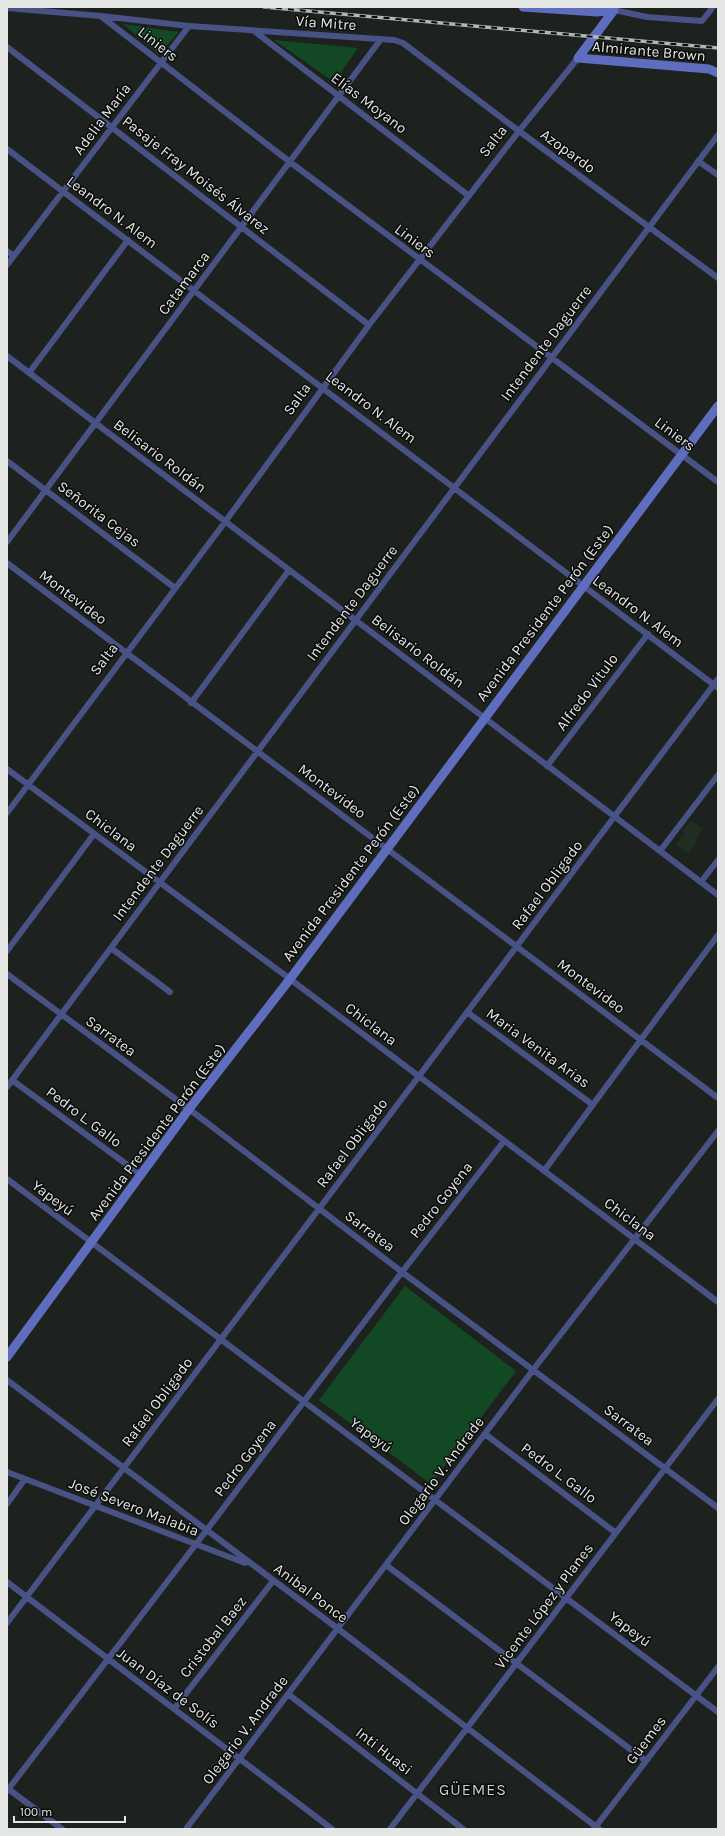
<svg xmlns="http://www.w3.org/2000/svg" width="725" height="1836" font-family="Karla,sans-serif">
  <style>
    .built { fill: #222d24 }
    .green { fill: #134825 }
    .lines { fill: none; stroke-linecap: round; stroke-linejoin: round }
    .minor { stroke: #485285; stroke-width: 6 }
    .secondary { stroke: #5f6dbf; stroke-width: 9 }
    .rail-casing { stroke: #b3b7b4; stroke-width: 3.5 }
    .rail { stroke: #080b09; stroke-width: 2; stroke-dasharray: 6; stroke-linecap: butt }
    .labels { text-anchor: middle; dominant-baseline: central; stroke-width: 3; stroke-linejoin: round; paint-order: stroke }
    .street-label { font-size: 15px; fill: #e3e6e3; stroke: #080b09 }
    .neighbourhood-label { font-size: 16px; letter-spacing: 1px; fill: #c8cfc9; stroke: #080b09 }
  </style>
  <rect width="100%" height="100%" fill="#1d221e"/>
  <path class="built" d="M 691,821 L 703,829 L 695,840 L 697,842 L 688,853 L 676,845 L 685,833 L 682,831 Z"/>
  <path class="green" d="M 123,24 L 179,32 L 159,54 Z
    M 274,40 L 358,48 L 334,82 Z
    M 405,1286 L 516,1371 L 431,1484 L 319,1400 Z"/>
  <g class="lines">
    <path class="minor" d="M 617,7 L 614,10 L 647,17 L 702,21 L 713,7
      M 7,8 L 101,16 L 189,26 L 394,40 L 403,43 L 519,131 L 718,278
      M 102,17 L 290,162 L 718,482
      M 254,31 L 469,196
      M 7,47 L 369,325
      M 7,149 L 718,688
      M 698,161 L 718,175
      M 7,251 L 14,256
      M 7,265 L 189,26
      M 7,356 L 718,895
      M 29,373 L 128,240
      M 7,461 L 175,588
      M 7,542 L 381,39
      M 7,563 L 718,1098
      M 191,703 L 289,570
      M 547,766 L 648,634
      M 7,769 L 290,979 L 718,1302
      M 7,813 L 225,522 L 369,325 L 519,131 L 578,58
      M 660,851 L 718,775
      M 701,882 L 718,860
      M 111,948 L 170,992
      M 7,951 L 94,834
      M 7,974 L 189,1109 L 402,1272 L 718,1508
      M 467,1012 L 593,1105
      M 12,1080 L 141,1175
      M 7,1087 L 718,135
      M 544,1171 L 718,935
      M 7,1179 L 718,1712
      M 7,1380 L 337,1628 L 599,1829
      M 485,1434 L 616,1533
      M 7,1472 L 245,1563
      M 7,1504 L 25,1479
      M 386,1565 L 646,1761
      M 7,1582 L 332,1829
      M 7,1623 L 718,679
      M 288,1694 L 463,1829
      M 174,1709 L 273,1581
      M 7,1788 L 62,1829
      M 7,1791 L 206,1531 L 402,1272 L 504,1141
      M 186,1829 L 533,1370 L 718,1131
      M 390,1829 L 718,1399
      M 594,1829 L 718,1667"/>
    <path class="secondary" d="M 523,7 L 597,12 L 614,10
      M 578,58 L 709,69 L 718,73
      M 578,58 L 614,10
      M 7,1357 L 189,1109 L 290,979 L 718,406"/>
    <g class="rail-casing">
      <path id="rail" d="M 264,7 L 718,48"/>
    </g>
    <use href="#rail" class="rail"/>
  </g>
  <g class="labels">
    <g class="street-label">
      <text transform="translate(326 23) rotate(4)">Vía Mitre</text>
      <text transform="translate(158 44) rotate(38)">Liniers</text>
      <text transform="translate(649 51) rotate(5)">Almirante Brown</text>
      <text transform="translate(369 103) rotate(37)">Elías Moyano</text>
      <text transform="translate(102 119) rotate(-53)">Adelia María</text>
      <text transform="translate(493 141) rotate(-52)">Salta</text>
      <text transform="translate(568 151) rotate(36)">Azopardo</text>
      <text transform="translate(196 175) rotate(38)">Pasaje Fray Moisés Álvarez</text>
      <text transform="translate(112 212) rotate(37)">Leandro N. Alem</text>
      <text transform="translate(415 241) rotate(37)">Liniers</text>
      <text transform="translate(184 283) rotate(-53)">Catamarca</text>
      <text transform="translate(546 343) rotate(-53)">Intendente Daguerre</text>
      <text transform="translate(297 399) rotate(-54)">Salta</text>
      <text transform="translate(371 407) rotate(37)">Leandro N. Alem</text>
      <text transform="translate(675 434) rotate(37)">Liniers</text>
      <text transform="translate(160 456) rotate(37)">Belisario Roldán</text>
      <text transform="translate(99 514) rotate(37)">Señorita Cejas</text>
      <text transform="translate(73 597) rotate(37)">Montevideo</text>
      <text transform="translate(352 603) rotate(-53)">Intendente Daguerre</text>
      <text transform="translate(638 611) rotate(37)">Leandro N. Alem</text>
      <text transform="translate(545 613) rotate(-53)">Avenida Presidente Perón (Este)</text>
      <text transform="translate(418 651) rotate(37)">Belisario Roldán</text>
      <text transform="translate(104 659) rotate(-53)">Salta</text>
      <text transform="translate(587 692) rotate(-53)">Alfredo Vitulo</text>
      <text transform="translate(332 791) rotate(37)">Montevideo</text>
      <text transform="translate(111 830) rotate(37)">Chiclana</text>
      <text transform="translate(158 863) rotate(-53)">Intendente Daguerre</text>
      <text transform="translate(351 873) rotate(-53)">Avenida Presidente Perón (Este)</text>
      <text transform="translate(547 885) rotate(-53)">Rafael Obligado</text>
      <text transform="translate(591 986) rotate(37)">Montevideo</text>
      <text transform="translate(371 1024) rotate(37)">Chiclana</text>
      <text transform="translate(111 1036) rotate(36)">Sarratea</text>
      <text transform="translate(538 1048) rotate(36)">Maria Venita Arias</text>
      <text transform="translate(84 1117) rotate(37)">Pedro L. Gallo</text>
      <text transform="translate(157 1132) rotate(-53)">Avenida Presidente Perón (Este)</text>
      <text transform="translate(352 1143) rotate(-53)">Rafael Obligado</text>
      <text transform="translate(53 1198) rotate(37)">Yapeyú</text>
      <text transform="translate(441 1200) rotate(-52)">Pedro Goyena</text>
      <text transform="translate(630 1219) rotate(37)">Chiclana</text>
      <text transform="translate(370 1231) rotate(37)">Sarratea</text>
      <text transform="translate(157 1402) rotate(-53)">Rafael Obligado</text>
      <text transform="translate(629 1425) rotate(37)">Sarratea</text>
      <text transform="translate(371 1435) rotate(37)">Yapeyú</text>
      <text transform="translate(245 1458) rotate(-53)">Pedro Goyena</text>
      <text transform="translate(441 1471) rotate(-53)">Olegario V. Andrade</text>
      <text transform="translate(559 1473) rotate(37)">Pedro L. Gallo</text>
      <text transform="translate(134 1507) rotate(21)">José Severo Malabia</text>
      <text transform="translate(311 1593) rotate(37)">Anibal Ponce</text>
      <text transform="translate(544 1606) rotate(-53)">Vicente López y Planes</text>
      <text transform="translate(630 1629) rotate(37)">Yapeyú</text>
      <text transform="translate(213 1637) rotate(-52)">Cristobal Baez</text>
      <text transform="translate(168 1688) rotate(37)">Juan Díaz de Solís</text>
      <text transform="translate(245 1730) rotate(-53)">Olegario V. Andrade</text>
      <text transform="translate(646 1740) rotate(-53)">Güemes</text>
      <text transform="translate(384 1751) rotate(38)">Inti Huasi</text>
    </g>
    <g class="neighbourhood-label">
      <text x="473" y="1789">GÜEMES</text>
    </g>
  </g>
  <rect width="725" height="1836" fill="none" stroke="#e3e6e3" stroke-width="16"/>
  <path d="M14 1816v6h111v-6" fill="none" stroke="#e3e6e3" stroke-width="2"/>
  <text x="20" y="1816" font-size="12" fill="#e3e6e3" stroke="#080b09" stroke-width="3" paint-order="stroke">100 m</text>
</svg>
